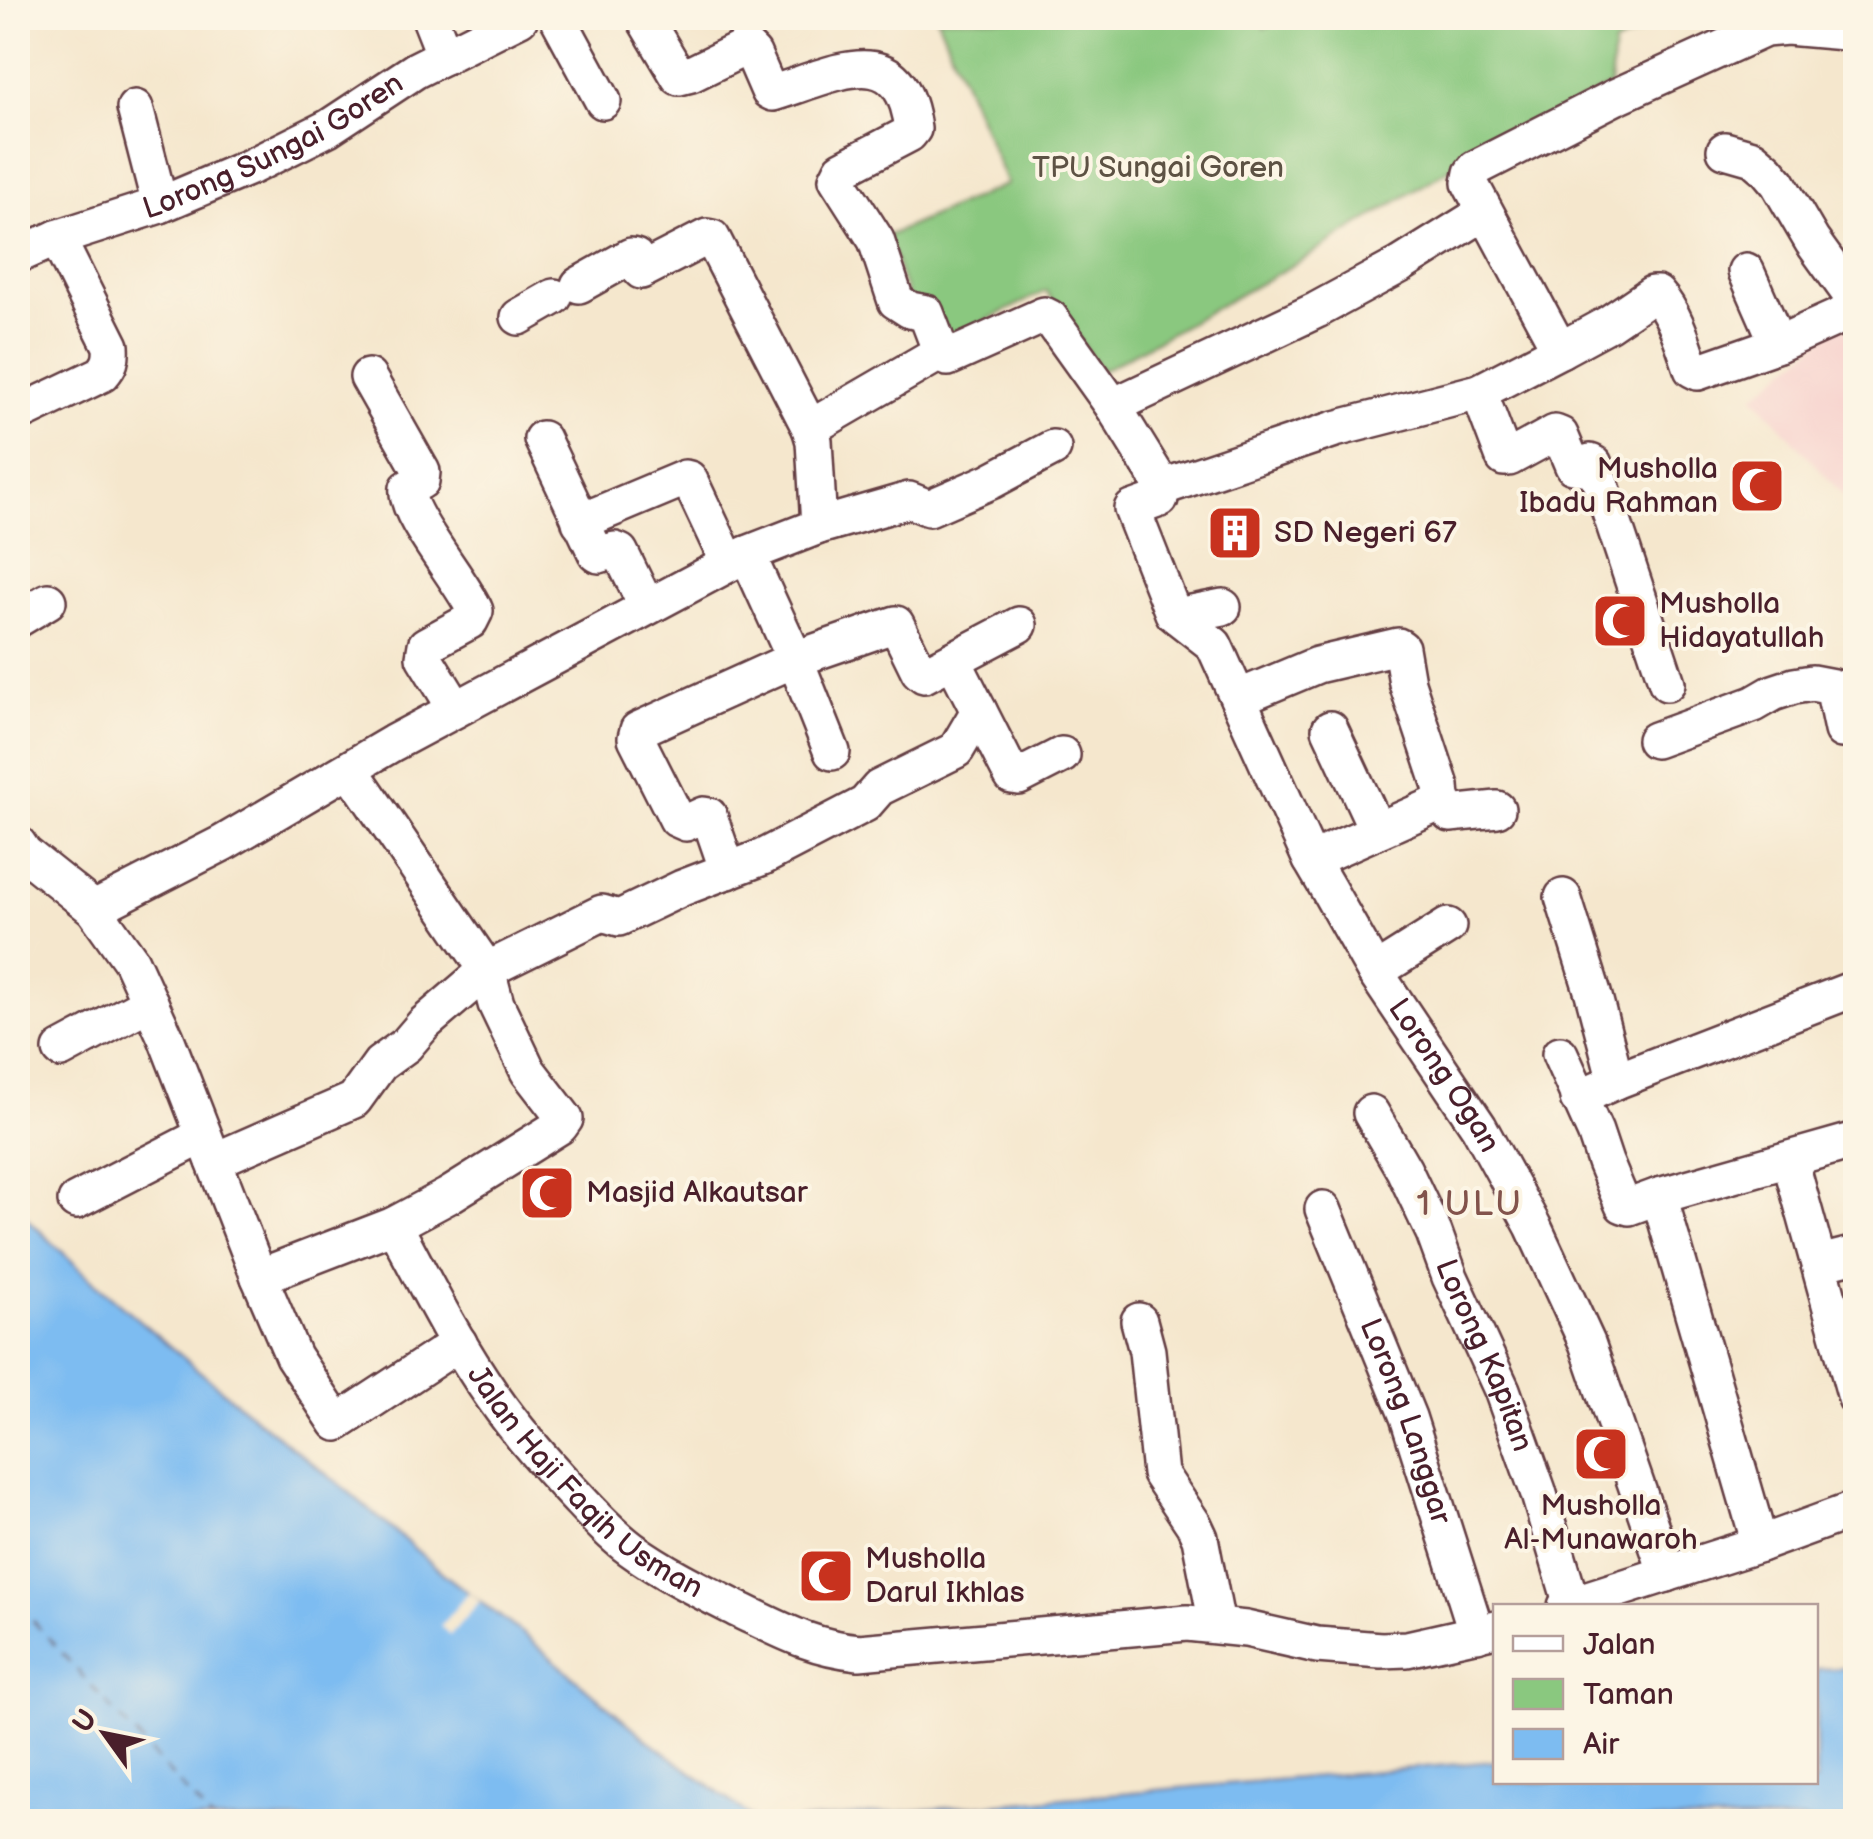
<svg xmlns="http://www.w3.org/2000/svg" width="1873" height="1839" font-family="'Balsamiq Sans',sans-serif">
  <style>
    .built { fill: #f7d0cc }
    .green { fill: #8ac87f; stroke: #6a7455; stroke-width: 2.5 }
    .water { fill: #7dbcf1; stroke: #646e8e; stroke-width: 2.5 }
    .pier { fill: #f5e7cd }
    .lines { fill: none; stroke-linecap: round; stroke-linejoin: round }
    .ferry { stroke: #594e66; stroke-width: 2.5; stroke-dasharray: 12 10; stroke-linecap: butt }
    .minor-casing { stroke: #643d43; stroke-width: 40 }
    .minor { stroke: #fff; stroke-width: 35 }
    .labels { text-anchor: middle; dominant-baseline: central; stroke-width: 8; stroke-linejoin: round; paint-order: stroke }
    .street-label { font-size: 30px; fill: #4a1f2b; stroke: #fcf5e5 }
    .park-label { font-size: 30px; fill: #5d5244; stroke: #fcf5e5 }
    .poi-label { font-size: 30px; fill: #4a1f2b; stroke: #fcf5e5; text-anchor: start }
    .quarter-label { font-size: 35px; letter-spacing: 2.5px; fill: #82534c; stroke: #fcf5e5 }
  </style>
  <rect width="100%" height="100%" fill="#fcf5e5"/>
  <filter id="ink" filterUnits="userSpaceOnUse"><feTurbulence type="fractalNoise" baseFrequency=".01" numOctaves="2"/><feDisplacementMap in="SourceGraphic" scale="20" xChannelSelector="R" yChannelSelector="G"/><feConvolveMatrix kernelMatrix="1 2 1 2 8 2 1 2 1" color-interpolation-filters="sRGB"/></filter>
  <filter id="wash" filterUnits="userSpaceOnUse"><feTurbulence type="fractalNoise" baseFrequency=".0048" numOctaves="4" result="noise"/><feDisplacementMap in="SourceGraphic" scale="40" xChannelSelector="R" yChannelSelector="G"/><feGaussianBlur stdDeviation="2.25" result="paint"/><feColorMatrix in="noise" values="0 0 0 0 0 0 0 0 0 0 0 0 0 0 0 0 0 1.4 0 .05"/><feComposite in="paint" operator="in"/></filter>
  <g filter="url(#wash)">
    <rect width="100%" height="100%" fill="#f5e7cd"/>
    <path class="built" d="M 1841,324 L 1855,340 L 1855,498 L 1850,503 L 1754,396 Z"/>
    <path class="green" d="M 937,18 L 1261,18 L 1264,28 L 1286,18 L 1670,18 L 1614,45 L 1610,86 L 1467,158 L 1304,259 L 1101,371 L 1046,291 L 926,350 L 887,236 L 1007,184 Z"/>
    <path class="water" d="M 18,1210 L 96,1284 L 255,1418 L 350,1493 L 445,1575 L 523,1634 L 644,1737 L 757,1821 L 18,1821 Z
      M 1855,1668 L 1855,1821 L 796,1821 L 1495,1761 L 1496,1782 L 1816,1782 L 1816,1669 Z"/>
    <path class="pier" d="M 469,1592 L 480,1601 L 450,1635 L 440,1626 Z"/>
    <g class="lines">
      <path class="ferry" d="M 18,1604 L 213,1822"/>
    </g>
  </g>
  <g filter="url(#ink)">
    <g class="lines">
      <g class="minor-casing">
        <g id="minor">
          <path d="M 430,18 L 445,56"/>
          <path d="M 558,18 L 603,101"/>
          <path d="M 644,18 L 679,77 L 691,74 L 746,47 L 753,54 L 769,91 L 773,93 C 834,75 901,34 913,129 L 909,134 L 842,169 L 837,179 L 876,240 L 896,301 L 910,310 L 926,313 L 942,355 L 948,358 L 1044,315 L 1050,318 L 1113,406 L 1317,310 L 1400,265 L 1485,212"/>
          <path d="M 135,108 L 160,205"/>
          <path d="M 1725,150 L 1753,158 L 1767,170 L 1778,183 L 1812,241 L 1856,302"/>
          <path id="s1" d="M 18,255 L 57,238 L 160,205 L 252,166 L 328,128 L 416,70 L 520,18"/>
          <path d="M 1746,271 L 1778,344"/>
          <path d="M 579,285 L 631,256 L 635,257 L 641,271 L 707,237 L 712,238 L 810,428 L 814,441 L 819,526"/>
          <path d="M 519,317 L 554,297"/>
          <path d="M 1560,350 L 1608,324 L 1652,294 L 1657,294 C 1675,314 1683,343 1692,369 L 1698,372 L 1778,344 L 1856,309"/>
          <path d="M 368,377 L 422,472 L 421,481 L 408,488 C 403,513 464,583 475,611 L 470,621 L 426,645 L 424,657 L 456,709"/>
          <path d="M 1479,392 L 1504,458 L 1509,458 L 1555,433 L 1560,435 L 1573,466 L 1579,467 L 1590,462 L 1594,464 L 1667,683"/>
          <path d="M 1113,406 L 1160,482 L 1169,485 L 1335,429 L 1479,392 L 1560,350 L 1470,183 L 1472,173 L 1476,168 L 1615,97 L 1765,29 L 1787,27 L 1856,33"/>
          <path d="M 18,414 L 102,374 C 110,365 112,359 111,346 L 57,238"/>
          <path d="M 810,428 L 941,352"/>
          <path d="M 542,439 L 596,553 L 599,555 L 615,550 L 620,552 L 647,607"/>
          <path id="s2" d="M 1160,482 L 1160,499 L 1132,509 L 1173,613 L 1214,645 L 1311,860 L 1328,889 L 1375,972 L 1479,1127 L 1533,1226 L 1587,1343 L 1667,1574"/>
          <path d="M 580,522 L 685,478 L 689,479 L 721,547 L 726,565"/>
          <path d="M 747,554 L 795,659 L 896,624 L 919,671 L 924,675 L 1019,625"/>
          <path d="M 1177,616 L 1223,607"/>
          <path d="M 18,619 L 48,601"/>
          <path d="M 953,660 L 1012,776 L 1019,777 L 1062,755"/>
          <path d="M 1238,698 L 1317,665 L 1398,646 L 1401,648 L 1407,683 L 1441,786 L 1442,798 L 1435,805 L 1311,860"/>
          <path d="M 1330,729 L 1377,830"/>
          <path d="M 1655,740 L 1754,704 L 1773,693 L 1794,686 L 1812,683 L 1833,687 L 1842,730 L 1856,729"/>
          <path d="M 350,769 L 487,970 L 602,913 L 619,918 L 682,888 L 763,857 L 865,804 L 879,788 L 956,750 L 979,711"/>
          <path d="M 1442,798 L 1450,814 L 1497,809"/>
          <path id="s3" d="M 18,844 L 24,853 L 94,909 L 131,961 L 166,1038 L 259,1277 L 394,1225 C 425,1283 455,1343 493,1397 C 516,1430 543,1461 571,1491 C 590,1511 608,1532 631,1549 C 664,1573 701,1591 737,1609 C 781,1630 810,1647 859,1652 L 1187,1623 L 1246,1629 L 1317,1645 L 1381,1650 L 1407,1649 L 1496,1629"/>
          <path d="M 728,871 L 709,816 L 703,815 L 686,823 L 677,819 L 636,738 L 638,730 L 795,659 L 832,752"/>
          <path d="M 1563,897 L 1593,993 L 1616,1081"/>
          <path d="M 94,909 L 223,843 L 393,743 L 747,554 L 819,526 L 909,500 L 929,508 L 991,481 L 1053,448"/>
          <path d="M 1375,972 L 1448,926"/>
          <path d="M 61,1050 L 150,1002"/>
          <path d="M 1560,1054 L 1595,1132 L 1605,1162 L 1623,1205 L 1629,1207 L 1659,1196"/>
          <path d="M 1578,1098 L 1616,1081 L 1856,988"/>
          <path id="s4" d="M 1371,1113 L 1404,1170 L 1434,1233 L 1450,1277 L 1502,1390 L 1538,1491 L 1572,1605"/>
          <path d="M 1790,1160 L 1856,1398"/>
          <path d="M 214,1161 L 354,1100 L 380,1064 L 406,1045 L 424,1024 L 487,970 L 496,1004 L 528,1071 L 565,1119 L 560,1126 L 448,1196 L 394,1225"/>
          <path d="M 76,1201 L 202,1136"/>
          <path id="s5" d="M 1323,1209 L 1408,1417 L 1477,1634"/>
          <path d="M 1820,1263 L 1856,1254"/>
          <path d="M 259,1277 L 293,1356 L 337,1423 L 459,1343"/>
          <path d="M 1139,1321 L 1147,1351 L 1160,1474 L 1194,1525 L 1200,1538 L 1217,1625"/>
          <path d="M 1760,1544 L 1659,1196 L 1856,1140"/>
          <path d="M 1566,1606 L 1760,1544 L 1856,1509"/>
        </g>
      </g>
      <use href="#minor" class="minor"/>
    </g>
  </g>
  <defs>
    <g id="mosque-square" transform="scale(2.875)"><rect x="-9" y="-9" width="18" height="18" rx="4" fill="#c8321e" stroke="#fcf5e5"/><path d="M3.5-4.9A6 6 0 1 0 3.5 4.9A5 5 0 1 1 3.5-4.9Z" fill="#fff"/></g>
    <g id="building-square" transform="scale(2.875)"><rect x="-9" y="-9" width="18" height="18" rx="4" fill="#c8321e" stroke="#fcf5e5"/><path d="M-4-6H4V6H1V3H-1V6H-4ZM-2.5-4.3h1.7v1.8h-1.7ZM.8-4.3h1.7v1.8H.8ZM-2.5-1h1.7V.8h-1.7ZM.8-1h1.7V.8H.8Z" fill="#fff"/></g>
  </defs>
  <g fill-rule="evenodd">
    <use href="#mosque-square" x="1757" y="486"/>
    <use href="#building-square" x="1235" y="533"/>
    <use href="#mosque-square" x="1620" y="621"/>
    <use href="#mosque-square" x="547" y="1193"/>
    <use href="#mosque-square" x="1601" y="1454"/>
    <use href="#mosque-square" x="826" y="1576"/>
  </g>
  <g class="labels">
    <g class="street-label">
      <text stroke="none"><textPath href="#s1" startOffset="278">Lorong Sungai Goren</textPath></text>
      <text stroke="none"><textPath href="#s2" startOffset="700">Lorong Ogan</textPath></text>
      <text stroke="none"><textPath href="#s4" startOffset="268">Lorong Kapitan</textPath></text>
      <text stroke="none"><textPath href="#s5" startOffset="228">Lorong Langgar</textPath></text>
      <text stroke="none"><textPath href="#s3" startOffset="975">Jalan Haji Faqih Usman</textPath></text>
    </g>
    <g class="park-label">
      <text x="1158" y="168">TPU Sungai Goren</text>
    </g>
    <g class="poi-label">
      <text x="1718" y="469" text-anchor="end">Musholla<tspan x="1718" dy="34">Ibadu Rahman</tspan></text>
      <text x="1274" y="533">SD Negeri 67</text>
      <text x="1659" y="604">Musholla<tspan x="1659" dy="34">Hidayatullah</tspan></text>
      <text x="586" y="1193">Masjid Alkautsar</text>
      <text x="1601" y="1506" text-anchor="middle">Musholla<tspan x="1601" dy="34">Al-Munawaroh</tspan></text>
      <text x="865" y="1559">Musholla<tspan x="865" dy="34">Darul Ikhlas</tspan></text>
    </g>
    <g class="quarter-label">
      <text x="1470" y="1204">1 ULU</text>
    </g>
  </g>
  <rect width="1873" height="1839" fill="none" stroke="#fcf5e5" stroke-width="60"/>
  <rect x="1493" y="1604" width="325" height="180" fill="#fcf5e5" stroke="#b59f9b" stroke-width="2.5"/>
  <rect x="1513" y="1636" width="50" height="15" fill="#ffffff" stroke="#b59f9b" stroke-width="2.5"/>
  <text x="1583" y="1654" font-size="30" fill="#4a1f2b">Jalan</text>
  <rect x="1513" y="1679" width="50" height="30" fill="#8ac87f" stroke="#b59f9b" stroke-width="2.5"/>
  <text x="1583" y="1704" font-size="30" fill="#4a1f2b">Taman</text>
  <rect x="1513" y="1729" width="50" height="30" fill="#7dbcf1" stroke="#b59f9b" stroke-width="2.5"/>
  <text x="1583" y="1754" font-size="30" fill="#4a1f2b">Air</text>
  <g transform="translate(105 1734) rotate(303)" stroke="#fcf5e5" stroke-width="8" paint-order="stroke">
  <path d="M0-8L18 38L0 25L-18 38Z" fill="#4a1f2b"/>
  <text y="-15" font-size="28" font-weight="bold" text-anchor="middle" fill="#4a1f2b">U</text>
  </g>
</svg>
